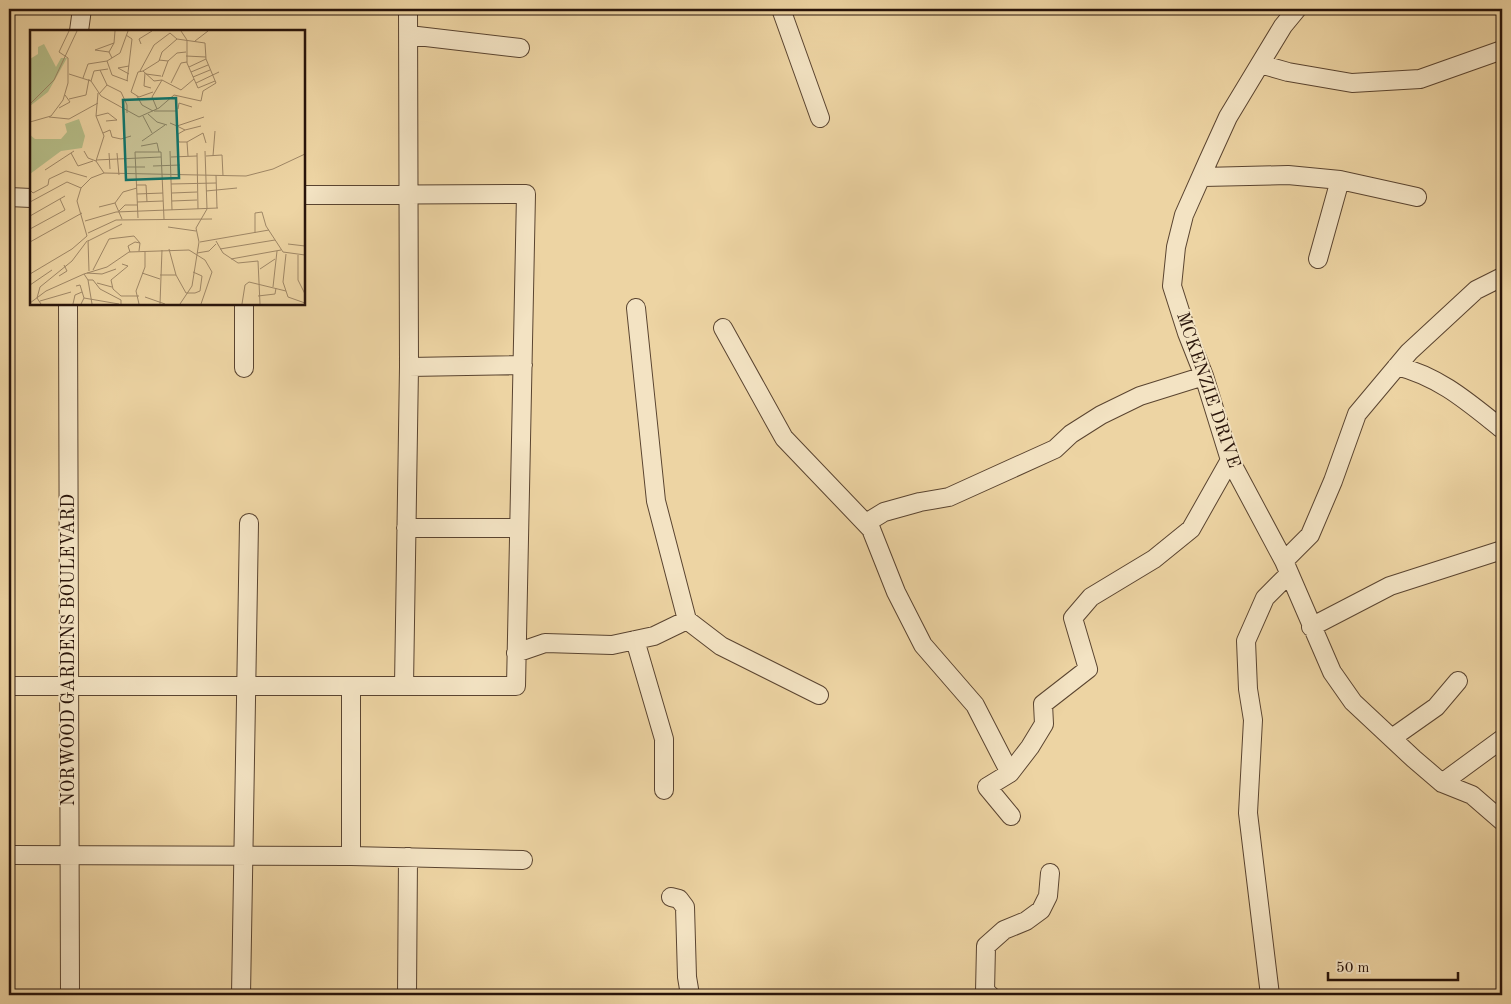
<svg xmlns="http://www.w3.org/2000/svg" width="1511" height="1004" font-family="'Old Standard TT',serif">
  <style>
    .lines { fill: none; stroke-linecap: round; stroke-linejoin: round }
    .minor-casing { stroke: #5a4430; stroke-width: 20 }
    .minor { stroke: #f3e3c3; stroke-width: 18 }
    .labels { text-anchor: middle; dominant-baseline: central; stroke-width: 4; stroke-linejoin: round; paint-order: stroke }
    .street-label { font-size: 18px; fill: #29140a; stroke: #f3e3c3 }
    .inset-road { fill: none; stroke: #9f8766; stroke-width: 1 }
    .view { fill: #0f766e; fill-opacity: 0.15; stroke: #0f766e; stroke-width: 2.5 }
    .inset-edge { fill: none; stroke: #29140a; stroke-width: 2.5 }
  </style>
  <rect width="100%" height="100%" fill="#edd4a3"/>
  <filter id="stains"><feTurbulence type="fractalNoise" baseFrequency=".004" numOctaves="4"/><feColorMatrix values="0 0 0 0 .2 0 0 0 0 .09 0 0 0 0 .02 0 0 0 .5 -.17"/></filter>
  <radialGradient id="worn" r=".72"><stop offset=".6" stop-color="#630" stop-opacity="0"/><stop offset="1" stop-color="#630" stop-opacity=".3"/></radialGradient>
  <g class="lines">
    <g class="minor-casing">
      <path id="minor" d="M 781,9 L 820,118
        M 1297,9 L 1283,26 L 1260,64 L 1228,117 L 1208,161 L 1184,215 L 1176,247 L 1172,286 L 1187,333 L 1204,376 L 1230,460 L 1284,561 L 1332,672 L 1353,702 L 1414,759 L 1442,783 L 1472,795 L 1502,821
        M 79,31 L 82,9
        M 409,35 L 520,48
        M 1260,64 L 1288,72 L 1352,83 L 1420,79 L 1502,50
        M 1203,177 L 1288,175 L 1340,180 L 1417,197
        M 9,197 L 31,198
        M 1318,259 L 1340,180
        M 68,304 L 70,995
        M 723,328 L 784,438 L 871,529 L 896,592 L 923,645 L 975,705 L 1010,773
        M 1397,366 C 1440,377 1468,402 1502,429
        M 409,367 L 523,365
        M 244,368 L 244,304
        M 866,523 L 884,512 L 920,502 L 949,497 L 1055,449 L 1071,434 L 1101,415 L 1140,396 L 1204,376
        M 406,528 L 519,528
        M 1284,561 L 1310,535 L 1333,481 L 1357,414 L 1409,352 L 1476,290 L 1502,277
        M 687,620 L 721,646 L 819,695
        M 1311,627 L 1390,586 L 1502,550
        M 635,640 L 664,739 L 664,790
        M 516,653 L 545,643 L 612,645 L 654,636 L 687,620 L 656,501 L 636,308
        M 9,686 L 516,686 L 526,194 L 304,195
        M 351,686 L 351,856
        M 404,686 L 409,367 L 408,9
        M 1392,738 L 1436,707 L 1458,681
        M 1442,783 L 1502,739
        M 1011,816 L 987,787 L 1010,773 L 1030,747 L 1044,724 L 1043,704 L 1088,669 L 1073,618 L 1091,597 L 1154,559 L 1191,529 L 1230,460
        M 9,855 L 351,856 L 523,860
        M 671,897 L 679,899 L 685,907 L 687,977 L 690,995
        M 241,995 L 249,523
        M 407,995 L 408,857
        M 990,995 L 985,992 L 986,946 L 1004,930 L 1026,921 L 1041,910 L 1048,896 L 1050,873
        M 1270,995 L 1248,813 L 1253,720 L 1248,689 L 1246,641 L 1265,598 L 1289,574"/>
    </g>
    <use href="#minor" class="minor"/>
  </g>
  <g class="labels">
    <g class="street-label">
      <text transform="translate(1208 390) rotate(71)">MCKENZIE DRIVE</text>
      <text transform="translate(69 650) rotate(-90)">NORWOOD GARDENS BOULEVARD</text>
    </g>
  </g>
  <g transform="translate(30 30)">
    <rect width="275" height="275" fill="#edd4a3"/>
    <path d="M 14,14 L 26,37 L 31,28 L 37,28 L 18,62 L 0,76 L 0,29 L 8,24 L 8,17 ZM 49,89 L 55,106 L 52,118 L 31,121 L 0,144 L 0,105 L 5,109 L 31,109 L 37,102 L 35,94 Z" fill="#b5bd88"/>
    <path class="inset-road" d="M 151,1 L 157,10 L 157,33 L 168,58 L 185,51M 96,5 L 102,9 L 97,51M 165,11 L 178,1M 111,14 L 109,9 L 122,1M 79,22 L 84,13 L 85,1M 156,26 L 176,27M 82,28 L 79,22 L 65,20 L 84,13M 129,30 L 138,31 L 147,23 L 156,22M 77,31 L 82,45 L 98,51M 99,36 L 88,38 L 99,44M 159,37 L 176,29M 110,41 L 124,15 L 140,3 L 147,9M 161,42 L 178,35M 115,43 L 114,56 L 121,58M 39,44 L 61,51 L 71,66 L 109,87 L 129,78 L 144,65 L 171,71 L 173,61 L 186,53 L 176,29 L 175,13 L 147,9 L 132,22 L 129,31 L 113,41M 116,44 L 131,46M 132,47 L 138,31M 163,47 L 180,40M 53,48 L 58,34 L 77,31 L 90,23 L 98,1M 61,51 L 64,41 L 78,39M 141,53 L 151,33 L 157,32M 166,53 L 189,42M 77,55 L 91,62 L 97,75 L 97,83M 123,62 L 109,67 L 101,62 L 108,42 L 113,41 L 124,51 L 132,50 L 151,60 L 164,49M 68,63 L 66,86 L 74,106 L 66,131 L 74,143M 69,64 L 77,55 L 70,40M 107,66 L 112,75 L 123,81M 39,69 L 56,65 L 59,49M 0,74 L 24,50 L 47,1M 29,78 L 40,72 L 35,65M 127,79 L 122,67 L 132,50M 148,79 L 149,73 L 162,77M 124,81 L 147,81M 118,84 L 127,92 L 137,95M 66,86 L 78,83 L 87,90 L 76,91M 113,86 L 122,103M 19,87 L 39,89 L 68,73M 0,92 L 21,86 L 33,70 L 38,53 L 38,28 L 29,22 L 39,1M 140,93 L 147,96 L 174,87M 147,96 L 155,100 L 148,104 L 148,109 L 149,112 L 157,112 L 158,126M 155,100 L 171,96M 73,103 L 80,100 L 82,107 L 91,109 L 101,106M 112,111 L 135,95M 157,112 L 173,103 L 176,113M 111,116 L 127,113 L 129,122M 54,121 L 58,128 L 66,131M 140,121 L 142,180M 41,123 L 48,136 L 63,131M 79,123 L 80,139M 87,123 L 89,145M 167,123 L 168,179M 176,126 L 192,125 L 193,146M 183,126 L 185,101M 141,127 L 167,126M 66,130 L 131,127M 123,136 L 150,135M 97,137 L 115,137M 15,140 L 44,121M 186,145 L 187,178M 141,154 L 186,153M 106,155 L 116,155 L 117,172M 0,160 L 3,163 L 18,155 L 19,149 L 36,141 L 57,147M 176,161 L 207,158M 142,163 L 167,162M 107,164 L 133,163M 142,171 L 167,170M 0,172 L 37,152 L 51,158M 107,172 L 133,171M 85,173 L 92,189M 69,177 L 85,173 L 93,162 L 107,158M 89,181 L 95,175 L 107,175M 0,186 L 35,166M 108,188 L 105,122 L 131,122 L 134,189M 55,191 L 86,182 L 188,178M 138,197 L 166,201M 0,199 L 35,180 L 30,169M 58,203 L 86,190 L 182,189M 225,203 L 225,183 L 232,182 L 236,196 L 253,222 L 275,225M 58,210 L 59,241M 58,211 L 92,194M 186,211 L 193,223 L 208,233 L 228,231 L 230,274M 0,212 L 52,183M 170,212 L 239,200M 258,214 L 275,216M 139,219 L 146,245M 190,219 L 245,210M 100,222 L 98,216 L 105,212 L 110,213 L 109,221M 167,223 L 179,221 L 186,214M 256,224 L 253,252 L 258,267 L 275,273M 268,225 L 268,250 L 275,264M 201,229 L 251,220M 92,234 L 98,236 L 81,250 L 83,259 L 91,266 L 109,266M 230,239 L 245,229M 63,240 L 79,209 L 104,206 L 110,213M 57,243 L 72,244 L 86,239M 112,243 L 130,249M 0,244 L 42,219 L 57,206 L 47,171 L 51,158 L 61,148 L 74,143 L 216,146 L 243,139 L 275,124M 54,244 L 77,237 L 99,222 L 159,220 L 175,230 L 182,242 L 171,274M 130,245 L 146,245 L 156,263 L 165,263 L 170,261 L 172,246 L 163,242M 29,246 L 37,241 L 34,235M 58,250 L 63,250 L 70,259 L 91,270 L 91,274M 67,253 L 82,257M 0,255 L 22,240M 46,256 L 50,255 L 54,268 L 51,274M 243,257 L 247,221M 228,266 L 245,264 L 246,258M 115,267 L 135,274M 54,268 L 89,274M 10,271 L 41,262M 0,273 L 16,261 L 54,244 L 58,250 L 62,274M 11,274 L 7,268 L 10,257 L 42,231 L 57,211M 43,274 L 45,265 L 52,262M 109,274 L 106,261 L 115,237 L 115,222M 130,274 L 132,220M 150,274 L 162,256 L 169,212 L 166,198 L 177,179 L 175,121M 212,274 L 215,255 L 219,252 L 256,261"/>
    <path class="view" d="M 146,68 L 149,148 L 96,150 L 93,70 Z"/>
    <rect width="275" height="275" class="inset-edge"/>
  </g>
  <rect width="1511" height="1004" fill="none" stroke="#edd4a3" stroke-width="30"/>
  <rect x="10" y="10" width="1491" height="984" fill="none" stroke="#29140a" stroke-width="2.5"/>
  <rect x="15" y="15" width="1481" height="974" fill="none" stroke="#29140a"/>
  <path d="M1328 972v8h130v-8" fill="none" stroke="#29140a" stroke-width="2.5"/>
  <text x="1336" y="972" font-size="15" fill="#29140a" stroke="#f3e3c3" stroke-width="4" paint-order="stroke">50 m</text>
  <rect width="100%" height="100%" filter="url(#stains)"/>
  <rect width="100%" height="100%" fill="url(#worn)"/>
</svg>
